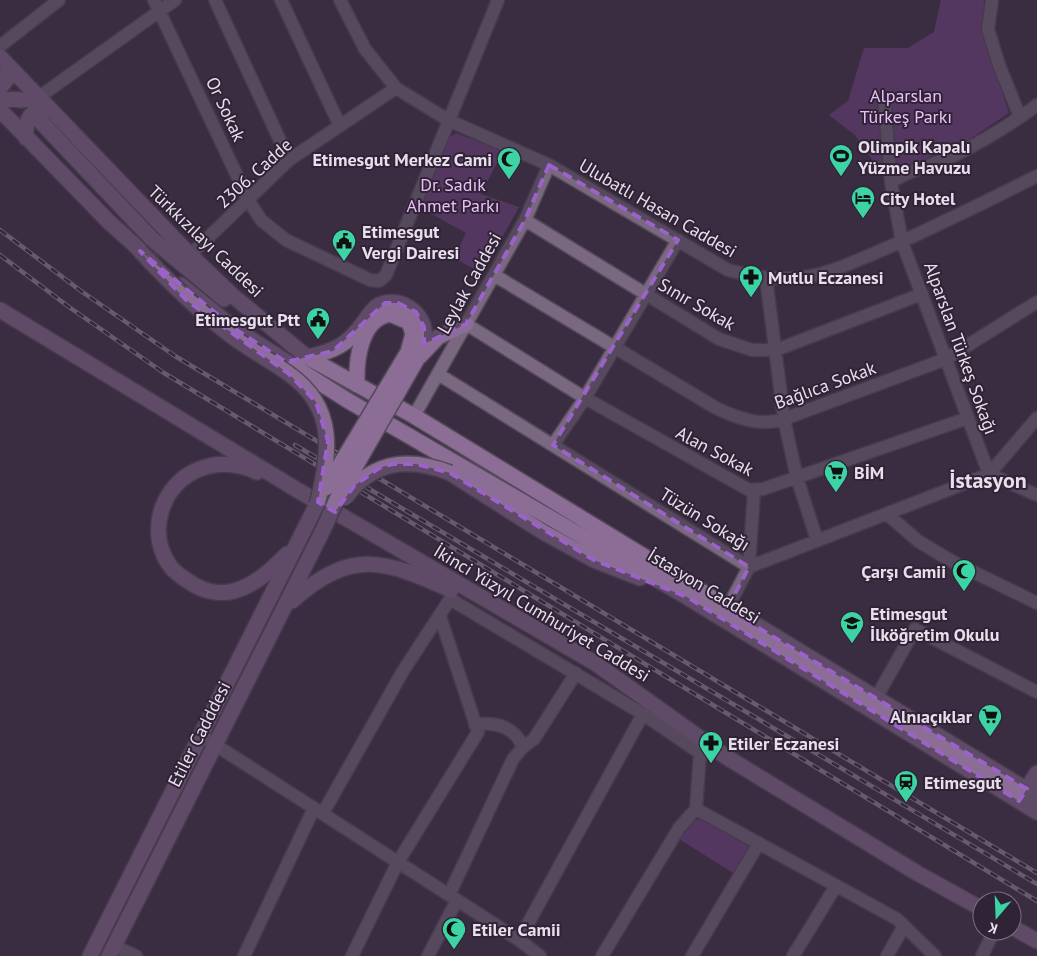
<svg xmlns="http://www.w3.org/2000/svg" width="1037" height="956" font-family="'PT Sans',sans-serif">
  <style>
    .green { fill: #744485 }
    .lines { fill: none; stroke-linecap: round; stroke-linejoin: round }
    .minor-casing { stroke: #554a5a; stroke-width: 15 }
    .major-casing { stroke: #554a5a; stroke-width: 18 }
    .minor { stroke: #79687f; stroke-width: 12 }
    .major { stroke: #8c6d96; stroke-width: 15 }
    .rail-casing { stroke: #9c91a1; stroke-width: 4.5 }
    .rail { stroke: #312336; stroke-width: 2.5; stroke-dasharray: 8; stroke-linecap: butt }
    .major-bridge-casing { stroke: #554a5a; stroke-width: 18; stroke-linecap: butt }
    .major-bridge { stroke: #8c6d96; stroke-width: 15 }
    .marked { fill: none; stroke: #9c62cc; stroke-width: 4; stroke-dasharray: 10 6; stroke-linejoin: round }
    .labels { text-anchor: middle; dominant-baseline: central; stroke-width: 4; stroke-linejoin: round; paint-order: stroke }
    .park-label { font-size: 18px; fill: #e9c0f9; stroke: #312336 }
    .street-label { font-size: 18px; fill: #e8dfec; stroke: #312336 }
    .poi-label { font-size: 18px; font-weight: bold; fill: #e8dfec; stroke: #312336; text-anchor: start }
    .district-label { font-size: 22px; font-weight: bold; fill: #e8dfec; stroke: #312336 }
  </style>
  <rect width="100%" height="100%" fill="#3b2d41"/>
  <path class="green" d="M 941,0 L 984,0 L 983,35 L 1009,113 L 970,139 L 906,167 L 878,168 L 855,135 L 829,115 L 848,101 L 864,48 L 908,48 L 934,32 Z
    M 456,133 L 503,151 L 481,194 L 519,207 L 482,273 L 454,258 L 466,233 L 419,207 L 446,140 Z
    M 700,819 L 750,846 L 733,873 L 679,839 L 691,821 Z"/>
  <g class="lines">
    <g class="minor-casing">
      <path id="minor" d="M 154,0 L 249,201 L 261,220 L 286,240 L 370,280 L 379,281 L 386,275 L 498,0
        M 215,0 L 289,160
        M 281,0 L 340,126
        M 340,0 L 365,49 L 396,88 L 448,120 L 549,165 L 728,270 C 750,276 772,280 795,278 C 824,276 849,264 875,253 C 930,230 983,203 1037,176
        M 992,0 L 988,29 L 999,65 L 1020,117
        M 0,46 L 59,0
        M 39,97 L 175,0
        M 884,98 L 891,182 L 902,242 L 989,474 L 1037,495
        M 891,182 C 911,169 934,165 955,155 C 984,141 1011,124 1037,105
        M 525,220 L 719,339 L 752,350 L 776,350 L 922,294
        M 190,255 L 289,160 L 396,88
        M 494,275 L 716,408 C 737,418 761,427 784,419 L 946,359 L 1037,302
        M 766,278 L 784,419 L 797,478 L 817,540
        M 466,324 L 585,398 L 749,490 L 763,489 L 968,418
        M 438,374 L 749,567 L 989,474 L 1037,418
        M 414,416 L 525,220 L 549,165
        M 553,445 L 585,398 L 678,240
        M 887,514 L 918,541 L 953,562 L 1037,603
        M 727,609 L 749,567 L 754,491
        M 876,698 L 915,629 L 1037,692
        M 475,725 C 495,721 515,727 523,747
        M 200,735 L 519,940 L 540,956
        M 323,813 L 403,671 L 450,599 L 643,714 L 700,753 L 696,809 L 897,919 L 935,956
        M 449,895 L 513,759 L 523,747 L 534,739 L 576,673
        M 519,940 L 643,714
        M 114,946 L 136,956
        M 244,956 L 314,808
        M 352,956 L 398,862 L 478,732 L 440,616
        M 428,956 L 457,900
        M 602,956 L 679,828 L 696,809
        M 692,956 L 759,843
        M 793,956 L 836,886
        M 887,956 L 904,926
        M 982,956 L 994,931"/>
    </g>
    <g class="major-casing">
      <path id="major" d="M 0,57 L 190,255 L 233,296 L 307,357 L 414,416 L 1037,796
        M 0,88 L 7,79 L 8,66
        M 0,98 L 22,100 L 39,97
        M 0,110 L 108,221 L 150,259
        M 41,122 L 152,239 L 224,299
        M 26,138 C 25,122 30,106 49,109
        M 181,285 L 235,329 L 347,400 L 687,597 L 1037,812
        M 0,310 L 299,491 L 595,663 L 728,758 L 917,873 L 982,909
        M 304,355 L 307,357 C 335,351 347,345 364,322 C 368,316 373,308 379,305 C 397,296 421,310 424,329 C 425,339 420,349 417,359
        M 420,356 L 438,337 L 466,324
        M 357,385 C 356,361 360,319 390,314 L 409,322 L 413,334 L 408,352
        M 257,472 C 235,462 213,461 191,473 C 159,492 148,535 170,566 C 175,573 183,578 191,583 C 203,591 219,595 234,591 C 256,585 272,569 287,554
        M 450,473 L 543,532 L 594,560 L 640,578
        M 292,601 C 351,548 385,560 451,590
        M 1021,798 L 1037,773
        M 1012,927 L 1037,941
        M 90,956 L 317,504
        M 109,956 L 323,530"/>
    </g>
    <use href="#minor" class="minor"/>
    <use href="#major" class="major"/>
    <g class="rail-casing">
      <path id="rail" d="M 0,230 L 81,291 L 175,356 L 1037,873
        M 0,255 L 69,307 L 164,373 L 1037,901
        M 295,445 L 1037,884"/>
    </g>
    <use href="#rail" class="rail"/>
    <g class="major-bridge-casing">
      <path id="major-bridge" d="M 140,251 C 168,281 196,309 229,334 C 248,349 270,360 289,374 C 337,408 330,454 317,504
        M 326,488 L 408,352
        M 345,498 C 373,460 409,457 450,473
        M 323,530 L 339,495 L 417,359"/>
    </g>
    <use href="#major-bridge" class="major-bridge"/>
  </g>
  <path d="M0 0H1037V956H0ZM 549,165 L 678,240 L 553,445 L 749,567 L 727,609 L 1027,789 L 1019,801 L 687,597 L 594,560 L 450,473 L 416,464 L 393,464 L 379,468 L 354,486 L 335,512 L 318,502 L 328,441 L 316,402 L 289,374 L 186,300 L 140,251 L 235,329 L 286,362 L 333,351 L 385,303 L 398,303 L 416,312 L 424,327 L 424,344 L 466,324 L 525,220 Z" fill="#3b2d41" fill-opacity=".55" fill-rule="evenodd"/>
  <path class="marked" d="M 549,165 L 678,240 L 553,445 L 749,567 L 727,609 L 1027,789 L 1019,801 L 687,597 L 594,560 L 450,473 L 416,464 L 393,464 L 379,468 L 354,486 L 335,512 L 318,502 L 328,441 L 316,402 L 289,374 L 186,300 L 140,251 L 235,329 L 286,362 L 333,351 L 385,303 L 398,303 L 416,312 L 424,327 L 424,344 L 466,324 L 525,220 Z"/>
  <defs>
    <g id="stadium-pin" transform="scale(1.25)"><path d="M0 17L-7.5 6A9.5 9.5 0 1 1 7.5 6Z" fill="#3cd4a4" stroke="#312336"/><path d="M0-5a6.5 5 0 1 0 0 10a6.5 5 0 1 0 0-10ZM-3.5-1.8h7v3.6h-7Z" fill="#111"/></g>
    <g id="mosque-pin" transform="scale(1.25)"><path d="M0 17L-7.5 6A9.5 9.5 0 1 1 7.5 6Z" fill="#3cd4a4" stroke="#312336"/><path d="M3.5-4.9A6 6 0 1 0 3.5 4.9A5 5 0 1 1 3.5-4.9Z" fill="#111"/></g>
    <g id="hotel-pin" transform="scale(1.25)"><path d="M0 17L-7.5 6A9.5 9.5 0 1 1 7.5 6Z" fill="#3cd4a4" stroke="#312336"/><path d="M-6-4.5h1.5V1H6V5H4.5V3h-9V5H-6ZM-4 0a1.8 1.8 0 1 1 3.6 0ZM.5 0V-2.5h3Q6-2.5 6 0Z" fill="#111"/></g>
    <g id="civic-pin" transform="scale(1.25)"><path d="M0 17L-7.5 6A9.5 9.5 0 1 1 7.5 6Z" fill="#3cd4a4" stroke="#312336"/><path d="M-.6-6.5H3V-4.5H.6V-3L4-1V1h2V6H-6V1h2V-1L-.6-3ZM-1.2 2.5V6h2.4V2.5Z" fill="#111"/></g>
    <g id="pharmacy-pin" transform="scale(1.25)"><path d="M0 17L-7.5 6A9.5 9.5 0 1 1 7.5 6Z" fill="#3cd4a4" stroke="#312336"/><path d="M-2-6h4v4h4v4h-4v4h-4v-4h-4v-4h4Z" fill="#111"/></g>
    <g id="supermarket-pin" transform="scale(1.25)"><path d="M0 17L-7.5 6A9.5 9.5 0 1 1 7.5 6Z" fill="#3cd4a4" stroke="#312336"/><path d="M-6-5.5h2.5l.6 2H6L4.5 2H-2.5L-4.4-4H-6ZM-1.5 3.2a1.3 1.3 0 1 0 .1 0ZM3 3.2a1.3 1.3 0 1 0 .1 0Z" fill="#111"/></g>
    <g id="school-pin" transform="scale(1.25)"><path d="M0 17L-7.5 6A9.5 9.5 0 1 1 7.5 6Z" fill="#3cd4a4" stroke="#312336"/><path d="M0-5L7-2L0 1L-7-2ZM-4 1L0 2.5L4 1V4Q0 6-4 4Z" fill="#111"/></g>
    <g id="station-pin" transform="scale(1.25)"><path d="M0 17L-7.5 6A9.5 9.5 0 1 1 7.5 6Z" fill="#3cd4a4" stroke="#312336"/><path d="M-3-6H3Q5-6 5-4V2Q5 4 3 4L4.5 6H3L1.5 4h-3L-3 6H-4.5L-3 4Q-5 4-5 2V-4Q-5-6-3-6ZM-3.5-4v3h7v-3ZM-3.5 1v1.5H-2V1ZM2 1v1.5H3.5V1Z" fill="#111"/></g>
  </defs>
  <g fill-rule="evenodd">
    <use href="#stadium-pin" x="841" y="156"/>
    <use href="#mosque-pin" x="509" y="159"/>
    <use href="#hotel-pin" x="863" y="198"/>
    <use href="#civic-pin" x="344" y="241"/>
    <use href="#pharmacy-pin" x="751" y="277"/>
    <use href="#civic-pin" x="318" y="319"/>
    <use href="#supermarket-pin" x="836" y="472"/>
    <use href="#mosque-pin" x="964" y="571"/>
    <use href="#school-pin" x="852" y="623"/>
    <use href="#supermarket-pin" x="990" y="716"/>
    <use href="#pharmacy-pin" x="711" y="743"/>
    <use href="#station-pin" x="906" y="782"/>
    <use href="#mosque-pin" x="454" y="929"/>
  </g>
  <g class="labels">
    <g class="park-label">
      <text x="906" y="95">Alparslan<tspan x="906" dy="21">Türkeş Parkı</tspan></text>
      <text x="453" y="184">Dr. Sadık<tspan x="453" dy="21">Ahmet Parkı</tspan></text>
    </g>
    <g class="street-label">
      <text transform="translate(226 109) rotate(65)">Or Sokak</text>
      <text transform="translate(254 173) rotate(-42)">2306. Cadde</text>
      <text transform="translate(658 208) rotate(30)">Ulubatlı Hasan Caddesi</text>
      <text transform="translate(206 241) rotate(44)">Türkkızılayı Caddesi</text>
      <text transform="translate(469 283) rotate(-61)">Leylak Caddesi</text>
      <text transform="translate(697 304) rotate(30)">Sınır Sokak</text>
      <text transform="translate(961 348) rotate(70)">Alparslan Türkeş Sokağı</text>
      <text transform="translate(825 385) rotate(-20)">Bağlıca Sokak</text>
      <text transform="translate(715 451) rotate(28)">Alan Sokak</text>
      <text transform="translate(705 519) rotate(32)">Tüzün Sokağı</text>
      <text transform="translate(704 586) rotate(31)">İstasyon Caddesi</text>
      <text transform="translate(542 613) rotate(31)">İkinci Yüzyıl Cumhuriyet Caddesi</text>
      <text transform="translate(199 734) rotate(-63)">Etiler Cadddesi</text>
    </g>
    <g class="poi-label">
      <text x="858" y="146">Olimpik Kapalı<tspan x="858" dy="21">Yüzme Havuzu</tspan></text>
      <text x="492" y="159" text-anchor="end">Etimesgut Merkez Cami</text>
      <text x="880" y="198">City Hotel</text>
      <text x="362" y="231">Etimesgut<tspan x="362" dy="21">Vergi Dairesi</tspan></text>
      <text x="768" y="277">Mutlu Eczanesi</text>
      <text x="300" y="319" text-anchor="end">Etimesgut Ptt</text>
      <text x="854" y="472">BİM</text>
      <text x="946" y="571" text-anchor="end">Çarşı Camii</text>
      <text x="870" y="613">Etimesgut<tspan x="870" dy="21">İlköğretim Okulu</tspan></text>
      <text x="972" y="716" text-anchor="end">Alnıaçıklar</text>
      <text x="728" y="743">Etiler Eczanesi</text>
      <text x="924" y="782">Etimesgut</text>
      <text x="472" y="929">Etiler Camii</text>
    </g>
    <g class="district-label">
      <text x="988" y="480">İstasyon</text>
    </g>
  </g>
  <g transform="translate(997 916) rotate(199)"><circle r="24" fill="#312336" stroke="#7a6e7f"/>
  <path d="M0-4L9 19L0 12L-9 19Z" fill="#3cd4a4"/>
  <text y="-8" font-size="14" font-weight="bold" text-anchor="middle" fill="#e8dfec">K</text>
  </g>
</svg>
